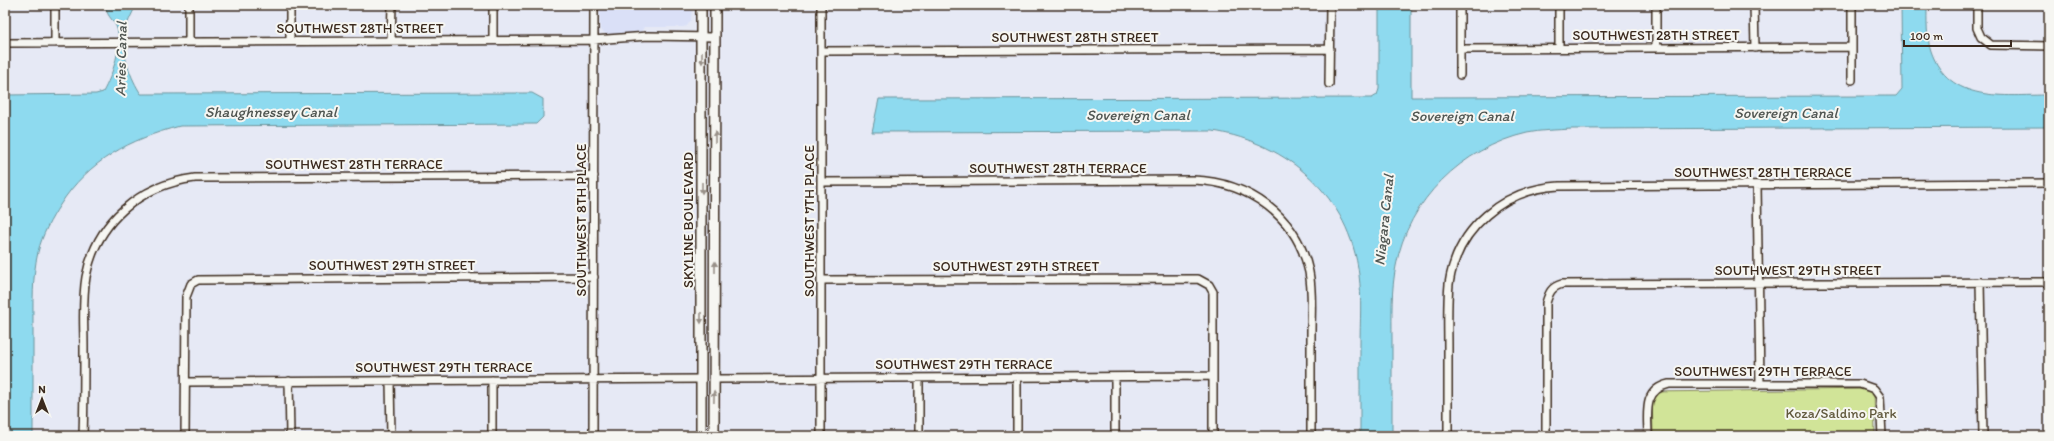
<svg xmlns="http://www.w3.org/2000/svg" width="2054" height="441" font-family="Itim,sans-serif">
  <style>
    .built { fill: #dae0f7 }
    .green { fill: #d1e498; stroke: #86875b }
    .water { fill: #8edaef; stroke: #6d949b }
    .lines { fill: none; stroke-linecap: round; stroke-linejoin: round }
    .minor-casing { stroke: #3b2a1e; stroke-width: 10 }
    .tertiary-casing { stroke: #3b2a1e; stroke-width: 12 }
    .minor { stroke: #f6f6f2; stroke-width: 7 }
    .tertiary { stroke: #f6f6f2; stroke-width: 9 }
    .oneway { fill: #989088 }
    .labels { text-anchor: middle; dominant-baseline: central; stroke-width: 4; stroke-linejoin: round; paint-order: stroke }
    .street-label { font-size: 14px; fill: #3b2a1e; stroke: #f6f6f2 }
    .park-label { font-size: 14px; fill: #60583c; stroke: #f6f6f2 }
    .water-label { font-size: 15px; font-style: italic; fill: #505652; stroke: #f6f6f2 }
  </style>
  <rect width="100%" height="100%" fill="#e6e9f5"/>
  <filter id="ink" filterUnits="userSpaceOnUse"><feTurbulence type="fractalNoise" baseFrequency=".025" numOctaves="2"/><feDisplacementMap in="SourceGraphic" scale="8" xChannelSelector="R" yChannelSelector="G"/><feConvolveMatrix kernelMatrix="1 2 1 2 8 2 1 2 1" color-interpolation-filters="sRGB"/></filter>
  <g filter="url(#ink)">
    <path class="built" d="M 600,5 L 692,5 L 691,20 L 687,26 L 683,27 L 644,27 L 641,32 L 638,34 L 607,35 L 600,29 Z"/>
    <path class="green" d="M 1874,389 L 1875,436 L 1653,436 L 1652,392 Z"/>
    <path class="water" d="M 106,5 L 136,5 C 132,14 126,25 124,34 C 121,53 131,79 141,94 L 532,93 L 543,99 L 543,117 L 536,124 L 180,126 C 130,139 88,161 60,205 C 51,219 42,235 38,252 C 32,277 33,304 33,330 C 33,365 33,401 33,436 L 5,436 L 5,95 L 96,94 L 103,92 C 112,76 124,43 116,26 C 112,18 106,16 106,5 Z
      M 1379,5 L 1411,5 L 1411,97 L 1896,96 L 1902,89 L 1901,5 L 1927,5 C 1927,20 1926,36 1931,51 C 1949,104 2004,95 2049,95 L 2049,127 L 1572,129 C 1557,130 1541,130 1527,133 C 1462,148 1408,200 1396,266 C 1391,290 1392,314 1392,339 C 1392,371 1392,404 1392,436 L 1360,436 C 1360,406 1360,375 1360,345 C 1360,322 1362,298 1359,275 C 1350,197 1288,143 1213,131 L 872,132 L 879,99 L 1372,98 L 1377,95 L 1379,89 Z"/>
    <g class="lines">
      <g class="minor-casing">
        <path id="minor" d="M 493,5 L 493,40
          M 1460,5 L 1460,75
          M 1754,5 L 1755,48
          M 1977,5 L 1977,28 L 1981,37 L 1991,45 L 2049,46
          M 290,41 L 290,5
          M 391,41 L 392,5
          M 189,42 L 189,5
          M 5,43 L 593,40 L 648,36 L 715,37
          M 55,43 L 55,5
          M 1559,48 L 1559,5
          M 1656,48 L 1656,5
          M 1460,49 L 1852,47
          M 821,51 L 1330,49
          M 1852,80 L 1852,5
          M 1329,84 L 1330,5
          M 822,182 L 1193,180 C 1249,182 1297,216 1309,272 C 1313,292 1311,313 1311,333 C 1311,367 1311,402 1311,436
          M 1757,185 L 1760,384
          M 822,280 L 1198,279 L 1209,285 L 1213,292 L 1213,436
          M 1980,282 L 1983,436
          M 1017,377 L 1017,436
          M 919,378 L 919,436
          M 715,379 L 1212,376
          M 492,380 L 492,436
          M 289,381 L 290,436
          M 390,381 L 391,436
          M 186,382 L 701,379
          M 83,436 C 84,407 84,377 84,348 C 84,325 82,300 86,277 C 96,222 140,185 195,178 L 594,176
          M 185,436 L 186,297 L 191,284 L 198,280 L 594,277
          M 593,436 L 594,5
          M 821,436 L 821,5
          M 1115,436 L 1115,377
          M 1448,436 C 1448,407 1448,377 1448,348 C 1448,327 1447,305 1449,284 C 1457,228 1504,189 1559,186 L 2049,183
          M 1546,436 L 1546,303 C 1549,293 1551,287 1562,284 L 2049,282
          M 1648,436 C 1648,414 1642,390 1669,384 L 1860,384 L 1874,389 L 1880,397 L 1882,436"/>
      </g>
      <g class="tertiary-casing">
        <path id="tertiary" d="M 701,5 L 701,436
          M 714,436 L 715,5"/>
      </g>
      <use href="#minor" class="minor"/>
      <use href="#tertiary" class="tertiary"/>
    </g>
    <defs><path id="oneway-solid" d="M-6-.8H1V-3.2L6.5 0L1 3.2V.8H-6Z"/></defs>
    <g class="oneway">
      <use href="#oneway-solid" transform="translate(702 58) rotate(90)"/>
      <use href="#oneway-solid" transform="translate(715 137) rotate(-90)"/>
      <use href="#oneway-solid" transform="translate(702 188) rotate(90)"/>
      <use href="#oneway-solid" transform="translate(715 267) rotate(-90)"/>
      <use href="#oneway-solid" transform="translate(701 318) rotate(90)"/>
      <use href="#oneway-solid" transform="translate(714 397) rotate(-89)"/>
    </g>
  </g>
  <g class="labels">
    <g class="street-label">
      <text x="360" y="28">SOUTHWEST 28TH STREET</text>
      <text x="1656" y="35">SOUTHWEST 28TH STREET</text>
      <text x="1075" y="37">SOUTHWEST 28TH STREET</text>
      <text x="354" y="164">SOUTHWEST 28TH TERRACE</text>
      <text x="1058" y="168">SOUTHWEST 28TH TERRACE</text>
      <text x="1763" y="172">SOUTHWEST 28TH TERRACE</text>
      <text transform="translate(581 220) rotate(-90)">SOUTHWEST 8TH PLACE</text>
      <text transform="translate(688 220) rotate(-90)">SKYLINE BOULEVARD</text>
      <text transform="translate(809 221) rotate(-90)">SOUTHWEST 7TH PLACE</text>
      <text x="392" y="265">SOUTHWEST 29TH STREET</text>
      <text x="1016" y="266">SOUTHWEST 29TH STREET</text>
      <text x="1798" y="270">SOUTHWEST 29TH STREET</text>
      <text x="964" y="364">SOUTHWEST 29TH TERRACE</text>
      <text x="444" y="367">SOUTHWEST 29TH TERRACE</text>
      <text x="1763" y="371">SOUTHWEST 29TH TERRACE</text>
    </g>
    <g class="park-label">
      <text x="1841" y="413">Koza/Saldino Park</text>
    </g>
    <g class="water-label">
      <text transform="translate(121 59) rotate(-89)">Aries Canal</text>
      <text x="271" y="112">Shaughnessey Canal</text>
      <text x="1786" y="113">Sovereign Canal</text>
      <text x="1138" y="115">Sovereign Canal</text>
      <text x="1462" y="116">Sovereign Canal</text>
      <text transform="translate(1384 220) rotate(-84)">Niagara Canal</text>
    </g>
  </g>
  <rect width="2054" height="441" fill="none" stroke="#f6f6f2" stroke-width="20"/>
  <rect x="10" y="10" width="2034" height="421" fill="none" stroke="#3b2a1e" stroke-width="1.5" filter="url(#ink)"/>
  <g transform="translate(42 399)" stroke="#f6f6f2" stroke-width="3" paint-order="stroke">
  <path d="M0-3L7 15L0 10L-7 15Z" fill="#3b2a1e"/>
  <text y="-6" font-size="11" font-weight="bold" text-anchor="middle" fill="#3b2a1e">N</text>
  </g>
  <path d="M1904 40v6h107v-6" fill="none" stroke="#3b2a1e" stroke-width="2"/>
  <text x="1910" y="40" font-size="12" fill="#3b2a1e" stroke="#f6f6f2" stroke-width="3" paint-order="stroke">100 m</text>
</svg>
